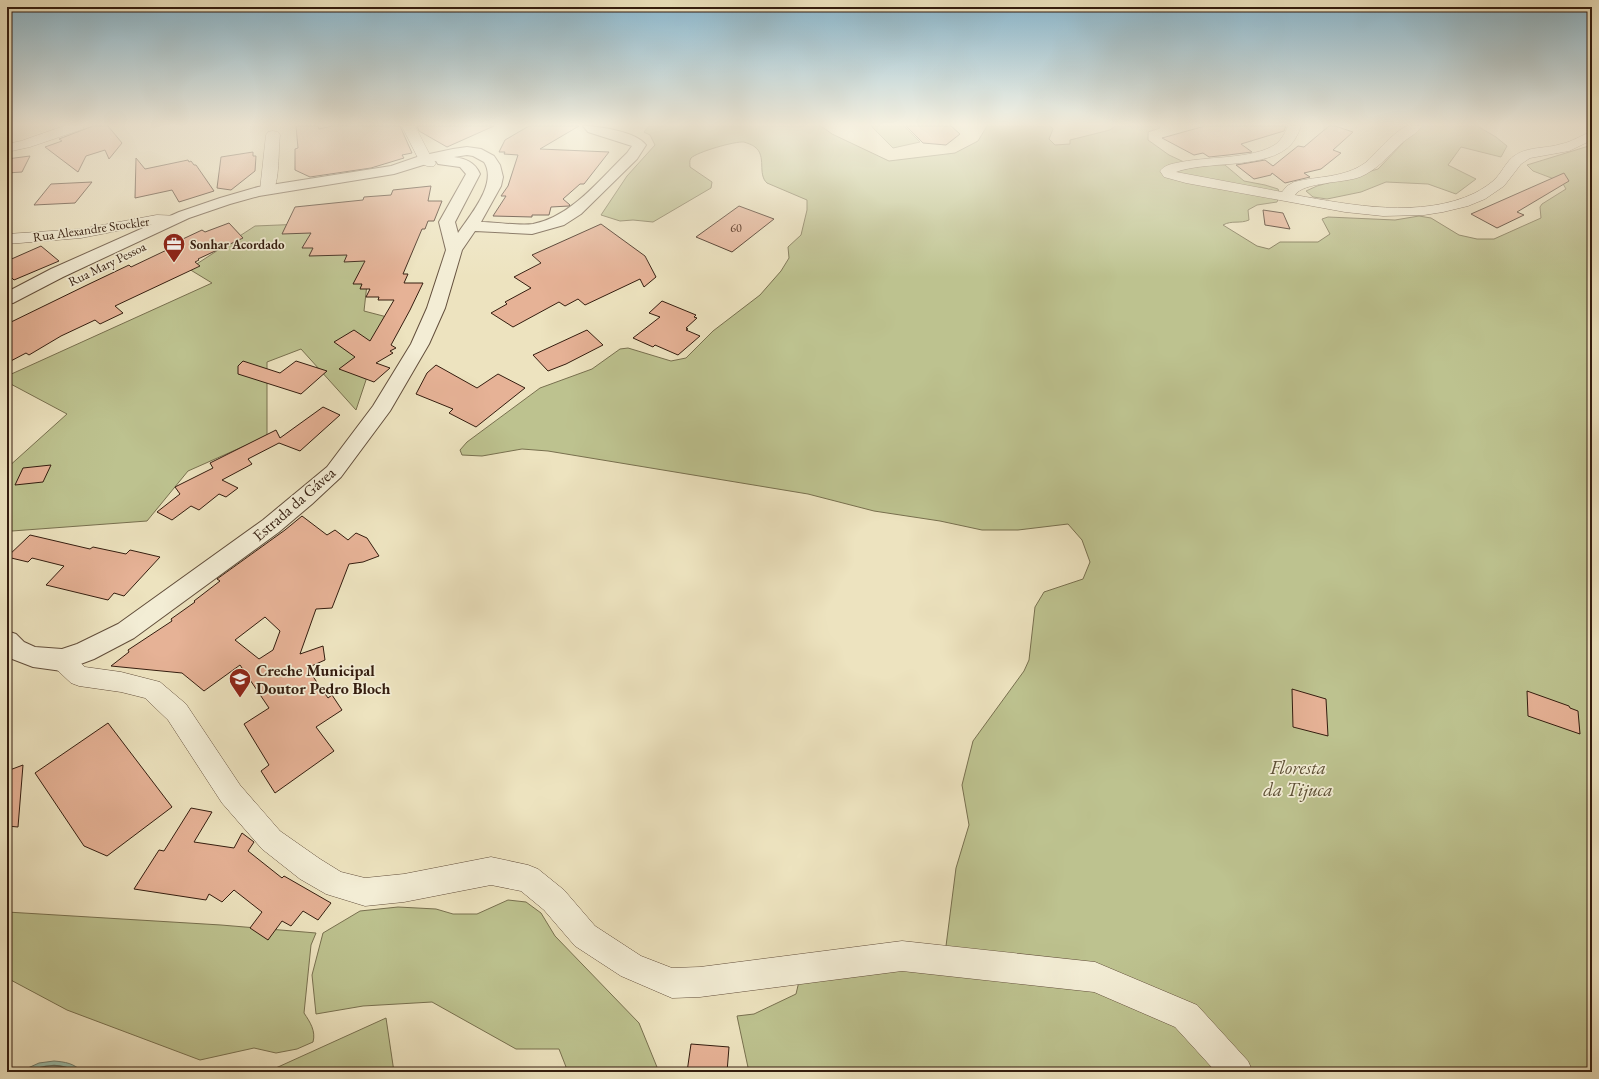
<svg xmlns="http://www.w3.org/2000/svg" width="1599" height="1079" font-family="'EB Garamond',serif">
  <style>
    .green { fill: #bdc28f; stroke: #78704f }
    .water { fill: #9abfac; stroke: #717e6d }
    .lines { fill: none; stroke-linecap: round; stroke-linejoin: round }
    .shore { stroke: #676e5e; stroke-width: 1.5 }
    .building { fill: #e6b296; stroke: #341d0f; fill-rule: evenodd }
    .minor-casing { stroke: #624e3b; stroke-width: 1 }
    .tertiary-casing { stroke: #624e3b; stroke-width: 2 }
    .minor { fill: #f3edd5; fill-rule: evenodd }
    .tertiary { fill: #f3edd5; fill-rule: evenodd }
    .labels { text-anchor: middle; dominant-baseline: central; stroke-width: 3.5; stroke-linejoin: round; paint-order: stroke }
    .far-number-label { font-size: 12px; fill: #604231 }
    .far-street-label { font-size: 13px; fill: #341d0f; stroke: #f3edd5 }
    .far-poi-label { font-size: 13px; font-weight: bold; fill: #341d0f; stroke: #f3edd5; text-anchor: start }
    .street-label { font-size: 16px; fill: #341d0f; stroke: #f3edd5 }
    .poi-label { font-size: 16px; font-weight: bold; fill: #341d0f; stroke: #f3edd5; text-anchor: start }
    .near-park-label { font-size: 19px; font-style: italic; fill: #5d4f35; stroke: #f3edd5 }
  </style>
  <rect width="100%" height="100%" fill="#ede3bf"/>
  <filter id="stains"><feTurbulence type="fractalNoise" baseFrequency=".005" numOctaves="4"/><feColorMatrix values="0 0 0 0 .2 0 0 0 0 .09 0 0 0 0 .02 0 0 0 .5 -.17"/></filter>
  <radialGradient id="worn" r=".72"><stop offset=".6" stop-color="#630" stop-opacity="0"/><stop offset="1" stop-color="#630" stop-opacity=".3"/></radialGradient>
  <path class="green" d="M 649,126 L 821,126 L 832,134 L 889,161 L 955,153 L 978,141 L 987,126 L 1050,126 L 1053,129 L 1049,139 L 1055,145 L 1070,144 L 1070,140 L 1110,130 L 1115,126 L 1159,126 L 1160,128 L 1148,132 L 1148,140 L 1169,155 L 1184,162 L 1225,165 L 1244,181 L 1265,185 L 1278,189 L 1280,194 L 1277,202 L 1257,205 L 1248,210 L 1249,220 C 1240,224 1232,220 1223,225 L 1257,246 L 1269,249 L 1280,242 L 1318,242 L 1330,234 L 1322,219 L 1328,217 L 1395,220 L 1419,216 L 1431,218 L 1459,235 L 1477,239 L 1494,239 L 1541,218 L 1540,207 L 1542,204 L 1566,189 L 1562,182 L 1533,171 L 1527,165 L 1592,145 L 1592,1072 L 749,1072 L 737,1016 L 754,1014 L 796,994 L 805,956 L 892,970 L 946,946 L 956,868 L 969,825 L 962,785 L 973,741 L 1024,671 L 1029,660 L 1035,607 L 1044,592 L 1083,579 L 1090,562 L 1082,540 L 1068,524 L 1018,530 L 982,530 L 940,521 L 874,511 L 808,494 L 548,451 L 522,449 L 482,456 L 462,455 L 460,450 L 467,442 L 540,388 L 592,369 L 620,349 L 628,348 L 671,361 L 686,358 L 713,331 L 760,295 L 781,271 L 789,258 L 788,247 L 801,235 L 807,210 L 807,200 L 767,183 C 757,174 767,156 755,147 C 753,145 747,143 744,142 C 735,141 697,152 691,158 C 689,161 690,164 690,167 L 712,182 L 711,188 L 653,222 L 633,220 L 620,221 L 601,215 L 627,176 L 655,145 L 650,135 L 644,132 Z
    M 871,126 L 904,126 L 920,142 L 893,148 Z
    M 1405,126 L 1477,126 L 1496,137 L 1507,146 L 1501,157 L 1461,147 L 1448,165 L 1476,179 L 1456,194 L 1428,184 L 1386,182 L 1361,192 L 1327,199 L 1313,197 L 1306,191 L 1317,186 L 1378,169 L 1403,143 Z
    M 327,223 L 372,239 L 364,311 L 387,317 L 356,410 L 301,349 L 267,362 L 267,436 L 188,471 L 147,521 L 12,531 L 7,533 L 7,468 L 67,414 L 7,382 L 7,376 L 212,283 L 189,269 L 255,226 Z
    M 508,900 L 526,902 L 541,913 L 555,936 L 639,1023 L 659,1072 L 568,1072 L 559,1049 L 516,1049 L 432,1002 L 363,1006 L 316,1014 L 312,975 L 323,933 L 360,911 L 398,907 L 436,909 L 453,914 L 477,914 Z
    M 7,912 L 221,925 L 316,933 L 311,945 L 304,1013 C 310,1022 316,1031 313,1042 L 297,1049 L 276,1053 L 254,1048 L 200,1060 L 67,1010 L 7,978 Z
    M 386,1018 L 394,1072 L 267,1072 Z"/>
  <path class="water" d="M 54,1061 C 65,1062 74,1063 82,1072 L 19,1072 L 39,1063 Z"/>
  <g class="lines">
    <path class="shore" d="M 28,1072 C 44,1065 60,1062 76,1072"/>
  </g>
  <path class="building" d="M 93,126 L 108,126 L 122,143 L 109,159 L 105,150 L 86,156 L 78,172 L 45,147 L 62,141 L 59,139 Z
    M 296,126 L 318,126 L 319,129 L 332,126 L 400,126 L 412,153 L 402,155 L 404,158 L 371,168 L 310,177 L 295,170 L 295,149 L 298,148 Z
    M 417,126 L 494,126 L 447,147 L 419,131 Z
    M 529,126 L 579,126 L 540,149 L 609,152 L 584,184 L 580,184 L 563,199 L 570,205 L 569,206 L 551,207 L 549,215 L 532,215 L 532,217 L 493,216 L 506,196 L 501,196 L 508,186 L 518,155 L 504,154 L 505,152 L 499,152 L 505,140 Z
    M 906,126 L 951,126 L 960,134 L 946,145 L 923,143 Z
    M 1205,126 L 1286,126 L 1284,131 L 1241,144 L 1252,152 L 1228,155 L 1209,157 L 1203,153 L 1194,155 L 1162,138 Z
    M 1329,126 L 1335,126 L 1353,132 L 1333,150 L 1341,153 L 1321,169 L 1304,173 L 1310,177 L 1285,183 L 1272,173 L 1271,175 L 1254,179 L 1236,165 L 1265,160 L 1273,166 L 1298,146 L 1304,147 Z
    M 253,152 L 253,156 L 256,156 L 255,171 L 231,190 L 217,188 L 221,157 Z
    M 30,156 L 22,172 L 7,173 L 7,159 Z
    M 136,158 L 145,169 L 188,160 L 189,162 L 191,161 L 194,165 L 196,165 L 214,191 L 179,202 L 172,190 L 135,198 Z
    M 1564,173 L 1569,181 L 1517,212 L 1524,215 L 1497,228 L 1471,214 Z
    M 92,182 L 75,203 L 34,205 L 51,184 Z
    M 431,186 L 428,201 L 442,201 L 434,221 L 428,221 L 425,229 L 422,229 L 403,274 L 408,274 L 404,283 L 423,283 L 410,310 L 391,345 L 396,348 L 390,351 L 393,353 L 376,363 L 390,368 L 374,382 L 339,369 L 355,357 L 334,342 L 354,330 L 370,341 L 394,300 L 378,300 L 379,297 L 366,297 L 370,289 L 360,289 L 362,284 L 353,284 L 365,261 L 344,262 L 347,255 L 309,256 L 313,248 L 302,248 L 311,233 L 282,234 L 295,207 L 363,200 L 364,197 L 391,195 L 393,190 Z
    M 739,206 L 774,219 L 732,252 L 696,237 Z
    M 1263,210 L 1283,213 L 1290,229 L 1265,225 Z
    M 229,223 L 243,238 L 198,259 L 199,260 L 195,262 L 200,266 L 115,306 L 123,313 L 100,324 L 95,320 L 61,336 L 29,355 L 26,353 L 7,363 L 7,324 L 87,285 L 129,265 L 131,267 L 173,247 L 170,245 L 202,230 L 205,232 Z
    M 601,224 L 645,256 L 656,277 L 644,287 L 640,279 L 585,305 L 578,299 L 565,306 L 559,302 L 513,327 L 491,313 L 507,304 L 505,302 L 531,288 L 514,277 L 541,263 L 532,255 Z
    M 41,246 L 59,261 L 14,280 L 7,273 L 7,261 Z
    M 662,301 L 696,315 L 694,317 L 697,318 L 686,328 L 688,329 L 686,330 L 700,336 L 678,355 L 655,345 L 653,347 L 633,338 L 660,317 L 649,313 Z
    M 587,330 L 603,345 L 566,364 L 548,371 L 533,355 Z
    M 243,361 L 280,373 L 296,361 L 327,371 L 301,394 L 238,374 L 238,366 Z
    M 436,365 L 477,388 L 498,374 L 525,388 L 476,427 L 449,413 L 453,409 L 416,394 L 427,373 Z
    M 323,407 L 340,415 L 300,451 L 279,443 L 248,459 L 252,464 L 222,480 L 238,488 L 226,497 L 219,494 L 199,510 L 191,506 L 172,520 L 157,512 L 180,494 L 175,487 L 213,468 L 210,463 L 276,430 L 280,438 Z
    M 51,465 L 43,482 L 15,485 L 23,468 Z
    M 302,516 L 327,535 L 335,530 L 348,540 L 356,533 L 367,538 L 379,556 L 363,562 L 349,564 L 332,608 L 316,609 L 300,654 L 323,646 L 325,660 L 307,668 L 328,698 L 332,695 L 342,710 L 316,727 L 334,751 L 275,793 L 261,771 L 269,765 L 244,724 L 269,708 L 240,665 L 204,691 L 182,673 L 111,666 L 129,652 L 128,650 L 172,621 L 171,619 L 195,602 L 194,601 L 220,581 L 217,579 L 285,530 ZM 265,617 L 280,631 L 273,650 L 259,659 L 235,640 Z
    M 30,535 L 90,549 L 93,547 L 126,554 L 130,550 L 160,557 L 124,596 L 114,593 L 108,600 L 46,585 L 64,566 L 32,558 L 28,562 L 7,557 Z
    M 1292,689 L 1326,699 L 1328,736 L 1293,727 Z
    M 1527,691 L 1569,706 L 1570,708 L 1578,711 L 1580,734 L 1528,716 Z
    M 108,723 L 172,807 L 107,856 L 84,846 L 35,773 Z
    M 23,765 L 18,827 L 7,826 L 7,771 Z
    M 191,808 L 212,812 L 194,842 L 234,848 L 242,833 L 254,842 L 248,851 L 282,878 L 284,876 L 331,903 L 318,920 L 303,911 L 291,926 L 282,921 L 268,940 L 250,928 L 262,912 L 234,890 L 222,902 L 209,894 L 206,900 L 134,889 L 159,850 L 164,851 Z
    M 691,1044 L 729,1047 L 727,1072 L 687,1072 Z"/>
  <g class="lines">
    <g class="minor-casing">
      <path id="minor" d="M 64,126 L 84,126 L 83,129 L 30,147 L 7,152 L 7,144 L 21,141 Z
        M 402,126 L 415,126 L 431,157 L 436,163 L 434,166 C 428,167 425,166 420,162 Z
        M 1288,126 L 1301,126 C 1298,135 1293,144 1286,149 C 1259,169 1206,161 1176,172 L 1282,192 L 1287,186 L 1294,182 C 1318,176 1344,178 1365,163 C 1376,154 1394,131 1407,126 C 1411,125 1418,126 1422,126 C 1417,134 1407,138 1401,144 C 1388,156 1377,170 1360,177 C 1345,183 1303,182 1295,195 C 1351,205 1421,219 1475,193 C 1482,189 1491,184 1497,177 C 1503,170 1507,161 1514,156 C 1528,146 1546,149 1561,144 C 1572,142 1581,135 1592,132 L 1592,140 L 1569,151 L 1530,158 L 1521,164 L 1504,186 L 1485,199 L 1468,206 L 1443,212 L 1424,215 L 1383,216 L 1345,212 L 1186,183 L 1164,177 L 1160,171 C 1164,166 1170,164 1176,163 C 1204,156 1253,160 1276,144 C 1282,139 1285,133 1288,126 Z
        M 273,131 L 278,132 L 280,135 C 278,150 280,182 272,193 L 267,194 L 262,193 L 260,190 L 266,135 L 268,132 Z
        M 157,215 L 180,216 L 182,219 L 180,222 L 148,225 L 81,238 L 7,244 L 7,234 L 81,229 Z
        M 62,650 L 70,653 L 85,667 L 121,672 L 160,682 L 186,704 L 240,785 L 280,831 L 320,859 L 341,872 L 365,878 L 404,874 L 491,857 L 528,865 L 538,869 L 564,890 L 595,926 L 641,956 L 672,968 L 700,967 L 902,941 L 1095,962 L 1197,1005 L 1248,1061 L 1253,1072 L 1216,1072 L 1175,1027 L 1094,992 L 902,971 L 700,997 L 672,998 L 621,976 L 575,946 L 544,910 L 521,891 L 491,885 L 404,902 L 365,906 L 326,894 L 300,879 L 262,849 L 222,803 L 168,720 L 145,698 L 121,692 L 79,686 L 71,683 L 54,667 L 50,660 L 54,653 Z"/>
    </g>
    <g class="tertiary-casing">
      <path id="tertiary" d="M 583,126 C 599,126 637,132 646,145 L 637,159 L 581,214 L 564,225 L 532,234 L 475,231 L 462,250 L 445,308 L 429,344 L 390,411 L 341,477 L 312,504 L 279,532 L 134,638 L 94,659 L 62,671 L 33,667 L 7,657 L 7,631 L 16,634 L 24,642 L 35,647 L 62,649 L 77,644 L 118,624 L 263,520 L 327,467 L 373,406 L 411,344 L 427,308 L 446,250 L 439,222 L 466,174 L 460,167 L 438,164 L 436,161 L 394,174 L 259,196 L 230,204 L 189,218 L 63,277 L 13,303 L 7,304 L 7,292 L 51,269 L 179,212 L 220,198 L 258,187 L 391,166 L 420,156 L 453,149 L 467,147 L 481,149 L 494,156 L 500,165 L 503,177 L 501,186 L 481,222 C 495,222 519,226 533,224 C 571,217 600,179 627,153 L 632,146 L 588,132 ZM 467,155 L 473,156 L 484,162 C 498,183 470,215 458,233 L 455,222 L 480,174 C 475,162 466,159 454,157 Z"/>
    </g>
    <use href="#minor" class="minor"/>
    <use href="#tertiary" class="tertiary"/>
  </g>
  <linearGradient id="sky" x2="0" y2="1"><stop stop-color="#89b8d0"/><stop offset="0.45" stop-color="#f7f2e2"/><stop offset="1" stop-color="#f7f2e2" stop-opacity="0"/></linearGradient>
  <rect width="1599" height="277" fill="url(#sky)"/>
  <defs>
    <g id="office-pin" transform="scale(1.15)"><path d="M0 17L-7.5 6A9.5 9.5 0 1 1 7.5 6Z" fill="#8f2418" stroke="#f3edd5"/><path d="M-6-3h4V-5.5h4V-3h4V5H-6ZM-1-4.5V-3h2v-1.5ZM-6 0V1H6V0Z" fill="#fff"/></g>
    <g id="school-pin" transform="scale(1.15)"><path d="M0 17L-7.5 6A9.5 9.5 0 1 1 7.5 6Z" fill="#8f2418" stroke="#f3edd5"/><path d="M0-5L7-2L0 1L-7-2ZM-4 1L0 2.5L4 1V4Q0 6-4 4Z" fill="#fff"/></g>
  </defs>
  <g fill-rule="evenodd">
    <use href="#office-pin" x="174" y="244"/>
    <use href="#school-pin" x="240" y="679"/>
  </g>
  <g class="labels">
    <g class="far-number-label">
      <text x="736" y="228">60</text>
    </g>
    <g class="far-street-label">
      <text transform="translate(91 229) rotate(-8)">Rua Alexandre Stockler</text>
      <text transform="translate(107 264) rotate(-26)">Rua Mary Pessoa</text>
    </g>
    <g class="far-poi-label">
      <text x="190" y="244">Sonhar Acordado</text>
    </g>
    <g class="street-label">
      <text transform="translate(294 504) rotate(-41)">Estrada da Gávea</text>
    </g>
    <g class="poi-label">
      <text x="256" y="670">Creche Municipal<tspan x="256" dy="18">Doutor Pedro Bloch</tspan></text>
    </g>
    <g class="near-park-label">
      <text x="1298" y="767">Floresta<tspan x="1298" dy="22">da Tijuca</tspan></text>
    </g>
  </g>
  <rect width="1599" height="1079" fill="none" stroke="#ede3bf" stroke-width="24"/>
  <rect x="8" y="8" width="1583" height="1063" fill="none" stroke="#341d0f" stroke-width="2"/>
  <rect x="12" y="12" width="1575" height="1055" fill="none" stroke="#341d0f"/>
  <rect width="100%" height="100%" filter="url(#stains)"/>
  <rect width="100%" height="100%" fill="url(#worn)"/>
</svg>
